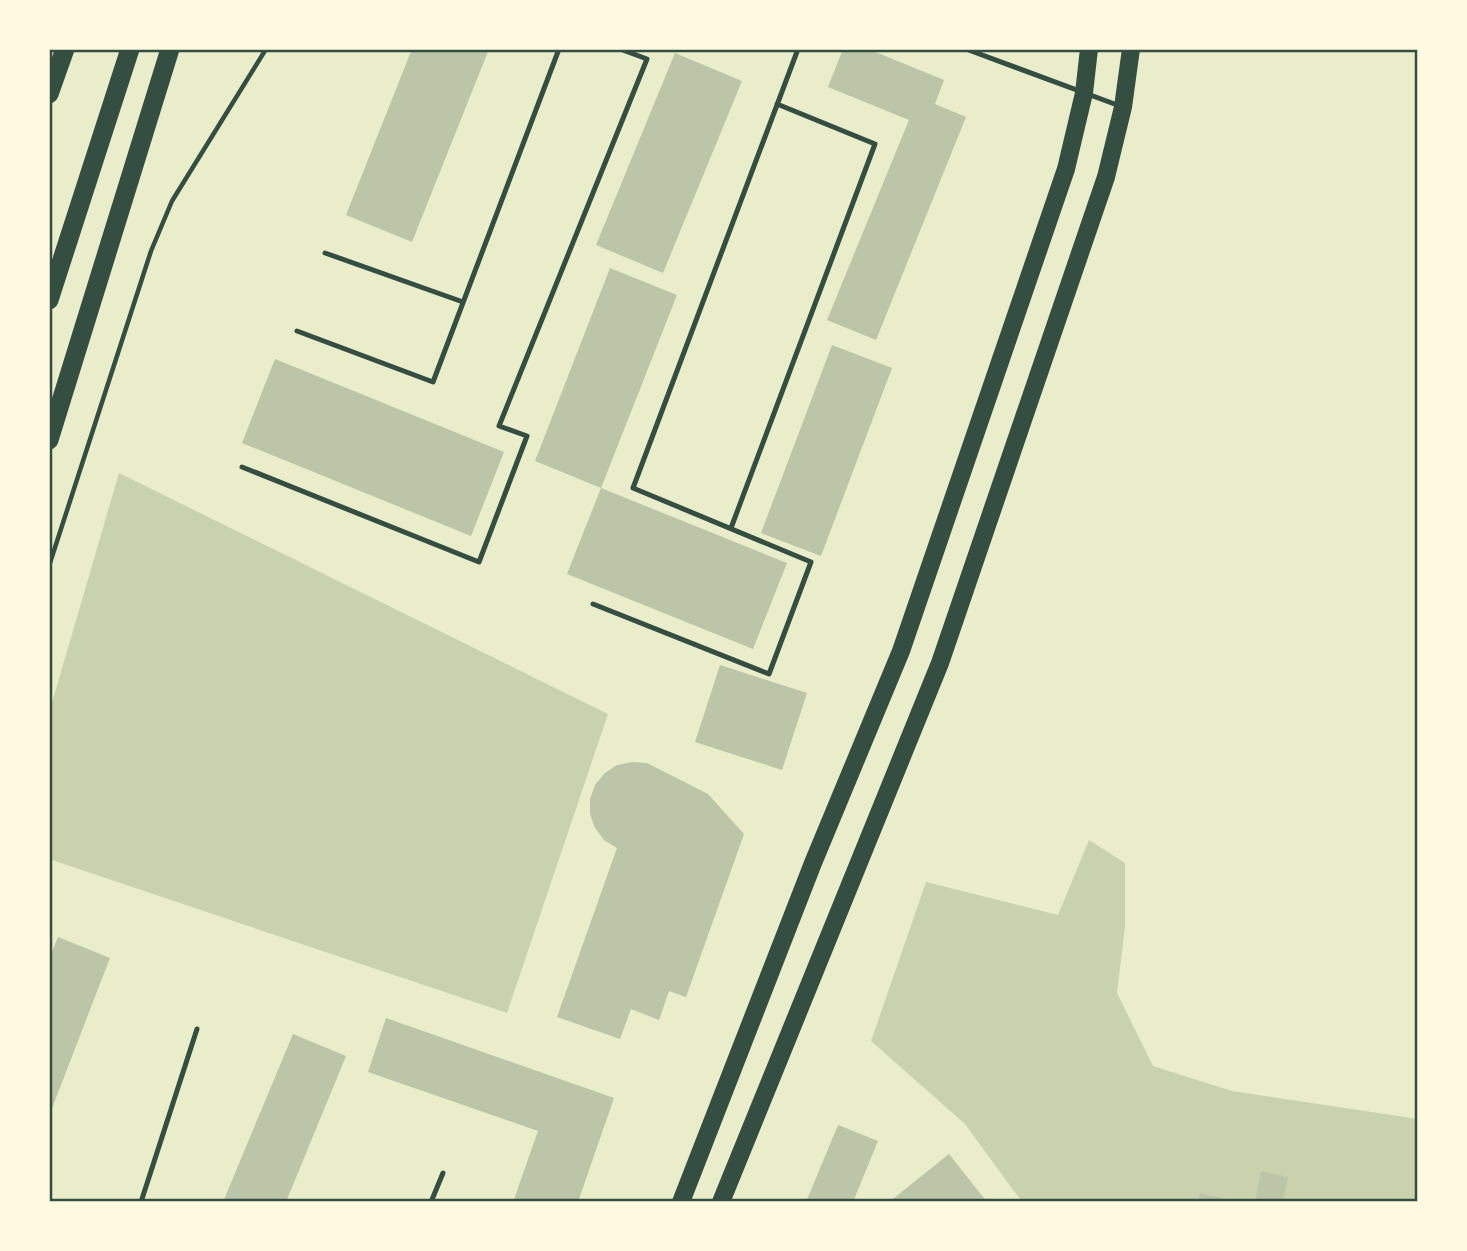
<svg xmlns="http://www.w3.org/2000/svg" width="1467" height="1251" font-family="'Source Sans 3',sans-serif">
  <style>
    .green { fill: #cad2ad }
    .pier { fill: #e9edc9 }
    .building { fill: #bcc5a7 }
    .lines { fill: none; stroke-linecap: round; stroke-linejoin: round }
    .path { stroke: #344e41; stroke-width: 4.5 }
    .service { stroke: #344e41; stroke-width: 5 }
    .primary { stroke: #344e41; stroke-width: 18 }
    .trunk { stroke: #344e41; stroke-width: 19 }
    .neatline { fill: none; stroke: #344e41; stroke-width: 2.5 }
  </style>
  <rect width="100%" height="100%" fill="#e9edc9"/>
  <path class="green" d="M 119,473 L 608,714 L 507,1013 L 49,859 L 49,713 Z
    M 1089,840 L 1125,863 L 1125,927 L 1117,993 L 1153,1066 L 1232,1091 L 1418,1119 L 1418,1202 L 1022,1202 L 965,1124 L 871,1041 L 926,882 L 1058,915 Z"/>
  <path class="pier" d="M 49,49 L 202,49 L 140,143 L 87,255 L 52,364 L 49,366 Z"/>
  <path class="building" d="M 412,49 L 489,49 L 412,242 L 346,215 Z
    M 843,49 L 868,49 L 944,80 L 935,104 L 966,117 L 876,340 L 827,320 L 909,120 L 828,87 Z
    M 675,53 L 742,81 L 663,273 L 596,245 Z
    M 610,268 L 677,295 L 601,488 L 535,461 Z
    M 832,345 L 892,368 L 821,556 L 761,533 Z
    M 275,359 L 504,452 L 471,536 L 242,443 Z
    M 601,488 L 787,563 L 753,649 L 567,574 Z
    M 720,665 L 807,693 L 782,770 L 695,742 Z
    M 632,762 L 647,763 L 708,794 L 744,834 L 686,997 L 669,991 L 659,1020 L 631,1009 L 620,1039 L 557,1017 L 617,848 L 604,840 L 595,828 L 590,814 L 590,799 L 595,785 L 605,773 L 617,765 Z
    M 58,937 L 110,958 L 49,1116 L 49,959 Z
    M 386,1018 L 614,1098 L 578,1202 L 513,1202 L 538,1131 L 368,1072 Z
    M 293,1034 L 346,1056 L 286,1202 L 223,1202 Z
    M 838,1125 L 878,1141 L 853,1202 L 806,1202 Z
    M 949,1154 L 987,1202 L 889,1202 Z
    M 1261,1171 L 1288,1177 L 1283,1202 L 1255,1202 Z
    M 1200,1193 L 1235,1201 L 1235,1202 L 1198,1202 Z"/>
  <g class="lines">
    <path class="path" d="M 49,566 L 151,251 L 172,201 L 266,49"/>
    <path class="service" d="M 966,49 L 1120,106
      M 325,253 L 463,302
      M 297,331 L 433,382 L 559,49
      M 242,467 L 479,562 L 527,436 L 499,426 L 647,59 L 620,49
      M 731,528 L 875,144 L 777,104
      M 593,604 L 769,674 L 811,562 L 633,488 L 798,49
      M 141,1202 L 197,1029
      M 431,1202 L 443,1173"/>
    <path class="primary" d="M 681,1202 L 813,863 L 901,651 L 1066,169 L 1084,93 L 1089,49
      M 721,1202 L 940,663 L 1106,177 L 1123,107 L 1131,49"/>
    <path class="trunk" d="M 49,94 L 65,49
      M 49,300 L 130,49
      M 49,440 L 170,49"/>
  </g>
  <rect width="1467" height="1251" fill="none" stroke="#fefae0" stroke-width="102"/>
  <rect x="51" y="51" width="1365" height="1149" class="neatline"/>
</svg>
